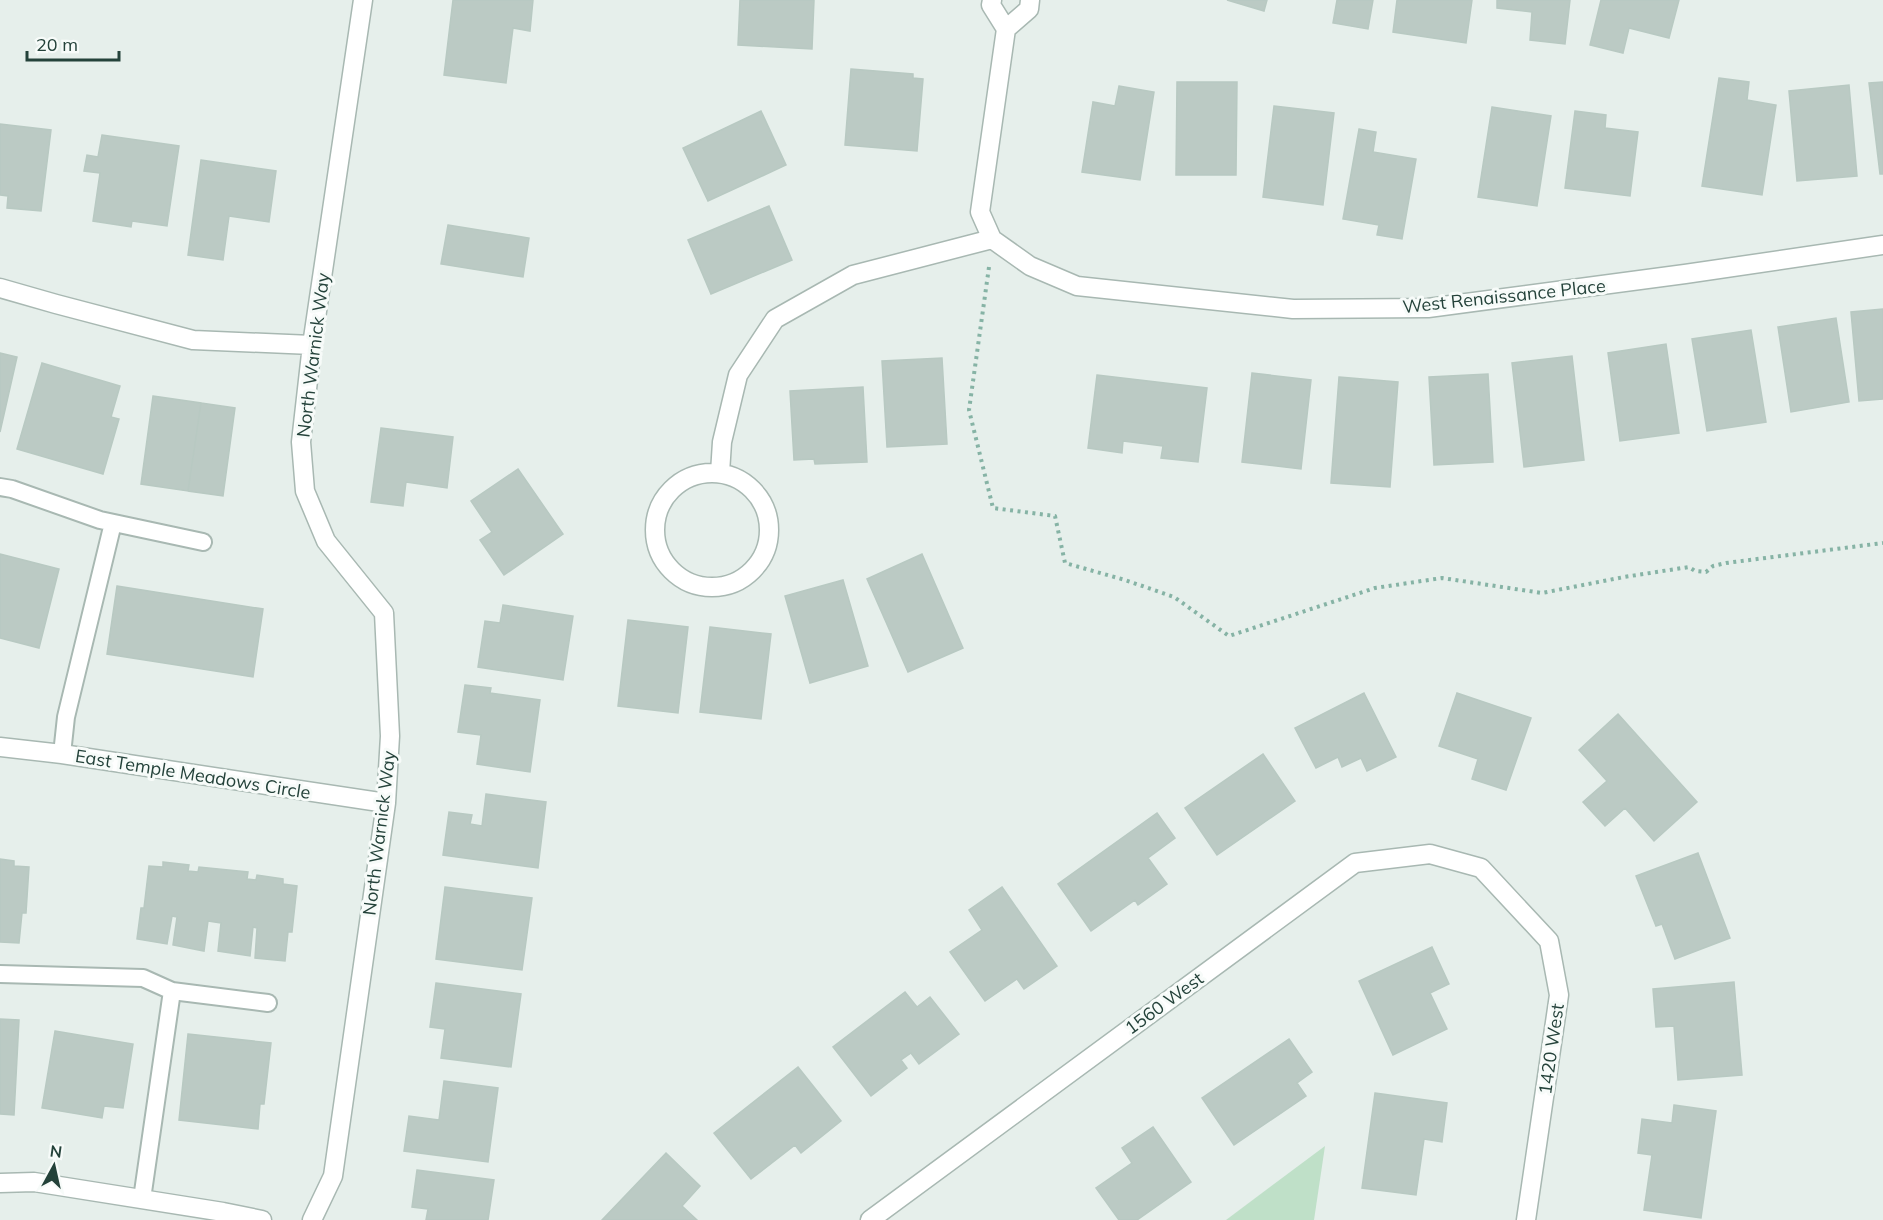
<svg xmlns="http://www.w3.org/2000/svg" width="1883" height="1220" font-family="Mulish,sans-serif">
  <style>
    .green { fill: #bfe0c8 }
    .building { fill: #bbcac4; stroke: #b8c9c2; stroke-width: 1.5 }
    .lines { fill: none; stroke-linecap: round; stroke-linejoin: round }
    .service-casing { stroke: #a8b8b2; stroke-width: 20 }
    .minor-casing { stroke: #a8b8b2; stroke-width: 21 }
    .path { stroke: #86b3a5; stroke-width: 4; stroke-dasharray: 3 4.5; stroke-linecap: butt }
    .service { stroke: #fff; stroke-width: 16 }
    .minor { stroke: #fff; stroke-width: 18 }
    .labels { text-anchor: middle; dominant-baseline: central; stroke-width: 6; stroke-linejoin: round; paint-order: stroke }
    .street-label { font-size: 18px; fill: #24423a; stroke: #f7fbf9 }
  </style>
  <rect width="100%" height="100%" fill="#e6efeb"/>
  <path class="green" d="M 1325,1146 L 1314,1220 L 1226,1220 Z"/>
  <path class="building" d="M 453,0 L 533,0 L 530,31 L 513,28 L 506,83 L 444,75 Z
    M 740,0 L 814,0 L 812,49 L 738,45 Z
    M 1227,0 L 1267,0 L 1264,11 Z
    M 1337,0 L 1373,0 L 1368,29 L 1333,23 Z
    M 1397,0 L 1472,0 L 1466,43 L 1393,32 Z
    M 1497,0 L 1570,0 L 1565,44 L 1530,40 L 1532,12 L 1497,8 Z
    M 1601,0 L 1679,0 L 1669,38 L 1629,28 L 1623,53 L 1590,45 Z
    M 851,69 L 913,74 L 913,78 L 923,79 L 917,151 L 845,145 Z
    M 1719,78 L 1749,82 L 1747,100 L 1776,105 L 1762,195 L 1702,186 Z
    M 1177,82 L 1237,82 L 1236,175 L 1176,175 Z
    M 1883,82 L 1883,174 L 1880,174 L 1869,83 Z
    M 1849,85 L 1857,176 L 1797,181 L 1789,91 Z
    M 1119,86 L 1154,92 L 1140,180 L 1082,172 L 1093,102 L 1115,106 Z
    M 1274,106 L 1334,113 L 1323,205 L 1263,197 Z
    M 1492,107 L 1551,116 L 1537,206 L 1478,197 Z
    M 761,111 L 786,165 L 708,201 L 683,148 Z
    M 1575,111 L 1606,115 L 1605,128 L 1638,132 L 1630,196 L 1565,188 Z
    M 0,124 L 51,130 L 41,211 L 7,208 L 8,196 L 0,195 Z
    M 1359,129 L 1376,132 L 1373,152 L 1416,159 L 1402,239 L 1377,235 L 1379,225 L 1343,219 Z
    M 102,135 L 179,146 L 167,226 L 132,221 L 131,227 L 93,221 L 100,173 L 84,171 L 87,155 L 98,157 Z
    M 201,160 L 276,171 L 269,222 L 229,216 L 223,260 L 188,255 Z
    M 769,206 L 792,260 L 711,294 L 688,240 Z
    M 448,225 L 529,238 L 523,277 L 441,264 Z
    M 1883,309 L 1883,399 L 1859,401 L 1851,312 Z
    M 1836,318 L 1849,402 L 1791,412 L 1778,327 Z
    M 1751,330 L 1766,422 L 1707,431 L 1692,339 Z
    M 1666,344 L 1679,433 L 1620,441 L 1608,353 Z
    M 0,353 L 17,357 L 0,432 Z
    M 1572,356 L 1584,460 L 1524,467 L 1512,363 Z
    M 942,358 L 947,444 L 887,447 L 882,361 Z
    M 42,363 L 120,386 L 111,417 L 119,419 L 103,474 L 17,449 Z
    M 1252,373 L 1311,380 L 1301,469 L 1242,462 Z
    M 1488,374 L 1493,462 L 1434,465 L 1429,377 Z
    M 1097,375 L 1207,388 L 1198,462 L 1161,458 L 1163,446 L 1123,441 L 1122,453 L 1088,448 Z
    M 1339,377 L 1398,382 L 1390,487 L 1331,483 Z
    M 863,387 L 867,462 L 815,464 L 814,459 L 794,460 L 790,391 Z
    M 153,396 L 201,403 L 188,491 L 141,484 Z
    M 201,403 L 235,408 L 223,496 L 188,491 Z
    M 381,428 L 453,437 L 447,488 L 406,482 L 403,506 L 371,502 Z
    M 518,469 L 563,534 L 504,575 L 480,540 L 492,532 L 471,501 Z
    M 0,554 L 59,569 L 39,648 L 0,638 Z
    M 922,554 L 963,648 L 908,672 L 867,579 Z
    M 843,580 L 868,666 L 810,683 L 785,596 Z
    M 117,586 L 263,609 L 253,677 L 107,654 Z
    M 503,605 L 573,616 L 563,680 L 478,667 L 485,621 L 500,623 Z
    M 628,620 L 688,627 L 678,713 L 618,706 Z
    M 710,627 L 771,634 L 761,719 L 700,712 Z
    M 465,685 L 491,688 L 490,693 L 540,700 L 530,772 L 477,764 L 481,735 L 458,732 Z
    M 1364,693 L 1396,757 L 1367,771 L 1361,758 L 1342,767 L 1338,757 L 1316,768 L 1295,728 Z
    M 1457,693 L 1531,718 L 1506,790 L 1472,779 L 1478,759 L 1439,746 Z
    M 1618,714 L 1697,802 L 1654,841 L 1625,808 L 1605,826 L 1583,802 L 1607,781 L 1579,750 Z
    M 1263,754 L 1295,801 L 1217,855 L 1185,808 Z
    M 486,794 L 546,802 L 538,868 L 443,855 L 449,812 L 472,815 L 470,824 L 482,826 Z
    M 1157,813 L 1175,838 L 1148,858 L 1167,884 L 1138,905 L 1135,900 L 1091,931 L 1058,884 Z
    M 1698,853 L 1730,938 L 1675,959 L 1662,924 L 1656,926 L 1636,876 Z
    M 0,859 L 14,861 L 14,866 L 29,867 L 26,913 L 22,913 L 19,943 L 0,942 Z
    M 163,862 L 189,865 L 188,871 L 198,872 L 199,867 L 248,872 L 247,879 L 256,880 L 257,875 L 283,879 L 283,884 L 297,886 L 292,932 L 288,932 L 285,961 L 255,958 L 257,928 L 253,927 L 250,956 L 218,951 L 221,923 L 208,921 L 204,951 L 173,945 L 177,917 L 172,916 L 167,944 L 137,939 L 141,908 L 144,908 L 149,866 L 163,867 Z
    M 445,887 L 532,898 L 522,970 L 436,959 Z
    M 1002,887 L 1057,966 L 1024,989 L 1017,979 L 985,1001 L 950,952 L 982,930 L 969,910 Z
    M 1432,947 L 1449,984 L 1430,993 L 1447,1029 L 1393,1055 L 1359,981 Z
    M 1734,982 L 1742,1075 L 1678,1080 L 1674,1026 L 1656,1027 L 1653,989 Z
    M 436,983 L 521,994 L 511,1067 L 441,1058 L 445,1029 L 430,1027 Z
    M 905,992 L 917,1007 L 930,997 L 959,1034 L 919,1064 L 911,1053 L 901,1060 L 907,1068 L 871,1096 L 833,1047 Z
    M 0,1019 L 19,1020 L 14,1115 L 0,1114 Z
    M 55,1031 L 133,1044 L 123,1108 L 104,1106 L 102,1118 L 42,1108 Z
    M 188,1034 L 271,1043 L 264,1104 L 260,1104 L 258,1129 L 179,1120 Z
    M 1289,1039 L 1312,1072 L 1297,1083 L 1306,1096 L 1234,1145 L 1202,1098 Z
    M 798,1067 L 841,1121 L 801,1153 L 795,1145 L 751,1179 L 714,1133 Z
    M 444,1081 L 498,1088 L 488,1162 L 404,1151 L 409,1116 L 439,1120 Z
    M 1375,1093 L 1447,1103 L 1442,1142 L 1424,1139 L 1416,1195 L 1362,1188 Z
    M 1674,1105 L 1716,1111 L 1701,1218 L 1644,1210 L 1652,1155 L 1638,1153 L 1642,1119 L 1672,1123 Z
    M 1153,1127 L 1191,1182 L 1137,1220 L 1119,1220 L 1096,1188 L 1132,1163 L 1122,1148 Z
    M 666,1153 L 700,1186 L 682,1206 L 697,1220 L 602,1220 Z
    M 417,1170 L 494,1180 L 488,1220 L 426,1220 L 428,1209 L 412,1207 Z"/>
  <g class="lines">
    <g class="service-casing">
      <path id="service" d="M 0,487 L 12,489 L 100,520 L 203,542
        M 62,754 L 66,717 L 113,523
        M 0,974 L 143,978 L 172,991
        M 142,1199 L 172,991 L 268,1003"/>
    </g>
    <g class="minor-casing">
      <path id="minor" d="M 992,0 L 991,5 L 1006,29 L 980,212 L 992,239
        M 1006,29 L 1029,9 L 1030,0
        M 992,239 L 1030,266 L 1077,286 L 1293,309 L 1428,308 L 1685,274 L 1883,245
        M 0,288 L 56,304 L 193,340 L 312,345
        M655 530a57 57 0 1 1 114 0a57 57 0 1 1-114 0Z
        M 720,473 L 722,442 L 738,375 L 775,319 L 853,275 L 992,239
        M 0,747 L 62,754 L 386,803
        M 0,1183 L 34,1182 L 223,1212 L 262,1220
        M 312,1220 L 333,1176 L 386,803 L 390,736 L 384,613 L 326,541 L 305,491 L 301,442 L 312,345 L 363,0
        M 870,1220 L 1355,863 L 1430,854 L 1481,868 L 1549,941 L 1559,995 L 1526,1220"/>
    </g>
    <path class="path" d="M 989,267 L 969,410 L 993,508 L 1055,516 L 1065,563 L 1125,580 L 1174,597 L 1229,636 L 1375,588 L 1442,578 L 1542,593 L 1624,577 L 1689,567 L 1695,571 L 1706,572 L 1713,566 L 1726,563 L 1883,543"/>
    <use href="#service" class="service"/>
    <use href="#minor" class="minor"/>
  </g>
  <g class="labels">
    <g class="street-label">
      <text transform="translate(1504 296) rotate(-6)">West Renaissance Place</text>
      <text transform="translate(313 355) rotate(-83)">North Warnick Way</text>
      <text transform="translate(193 774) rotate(9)">East Temple Meadows Circle</text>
      <text transform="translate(379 833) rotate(-83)">North Warnick Way</text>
      <text transform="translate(1164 1003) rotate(-36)">1560 West</text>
      <text transform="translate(1551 1049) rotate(-82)">1420 West</text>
    </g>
  </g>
  <g transform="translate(54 1166) rotate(8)" stroke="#f7fbf9" stroke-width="4.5" paint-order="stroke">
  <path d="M0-4.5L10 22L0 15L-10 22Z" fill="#24423a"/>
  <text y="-9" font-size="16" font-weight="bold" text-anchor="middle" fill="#24423a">N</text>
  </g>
  <path d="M27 51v9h92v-9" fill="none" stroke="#24423a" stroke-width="3"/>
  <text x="36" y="51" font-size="18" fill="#24423a" stroke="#f7fbf9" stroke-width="4.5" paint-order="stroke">20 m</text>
</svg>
